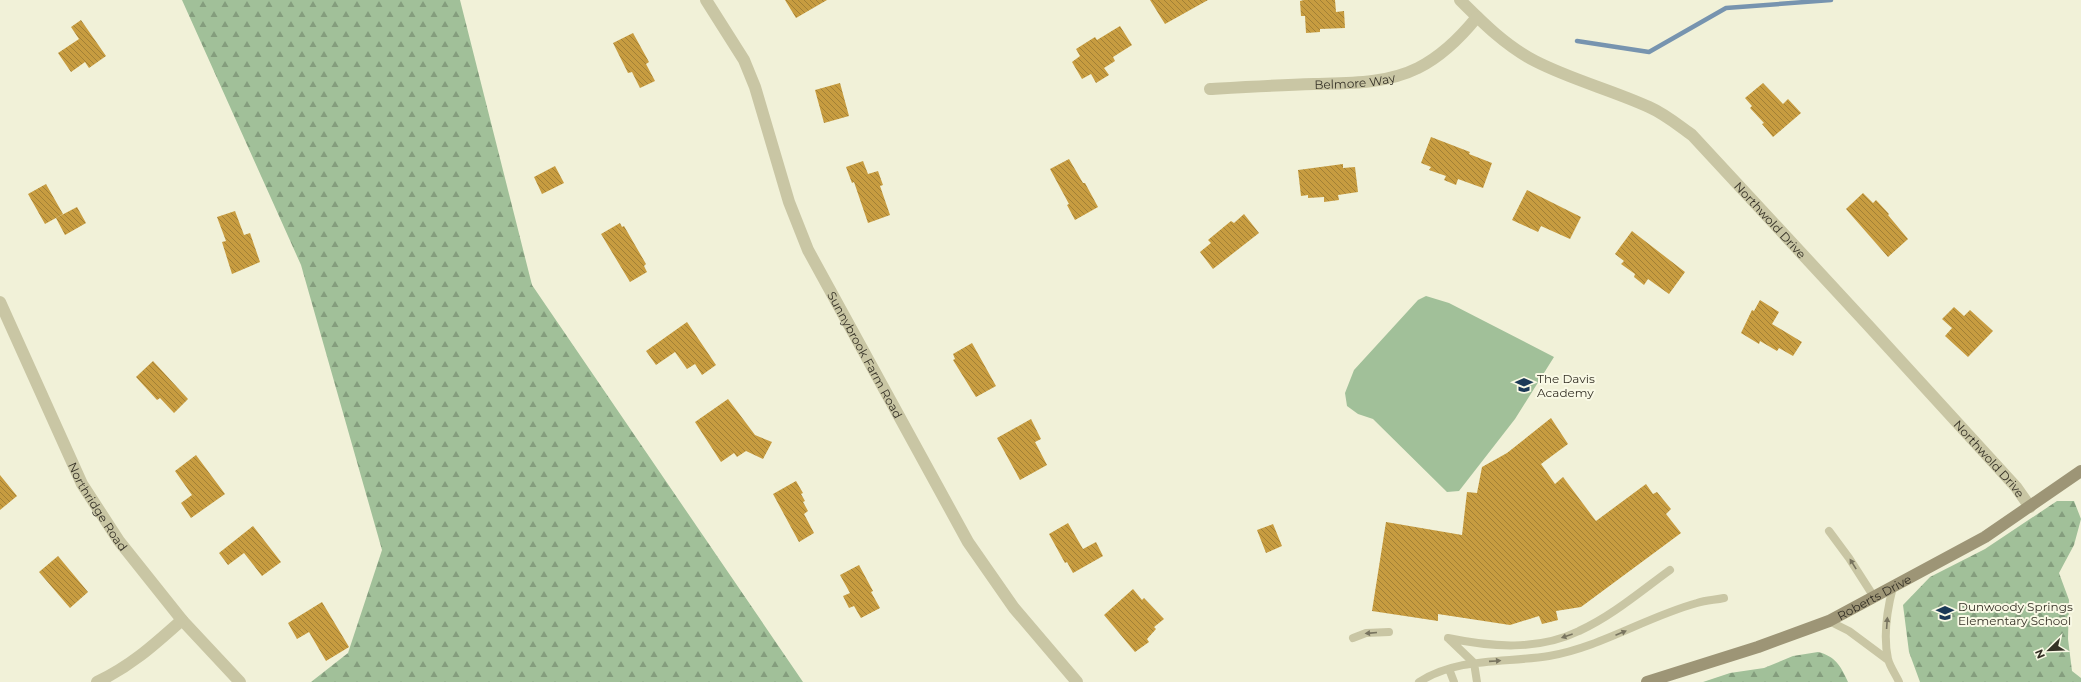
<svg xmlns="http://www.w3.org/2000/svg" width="2081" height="682" font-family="Montserrat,sans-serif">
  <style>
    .forest { fill: url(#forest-firs) }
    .garden { fill: #a1c099 }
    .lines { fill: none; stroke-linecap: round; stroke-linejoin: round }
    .stream { stroke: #7794af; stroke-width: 4.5 }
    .building { fill: url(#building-back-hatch) }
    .lane { stroke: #c9c6a4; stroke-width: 8 }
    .street { stroke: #c9c6a4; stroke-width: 12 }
    .secondary { stroke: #9d9576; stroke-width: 12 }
    .oneway { fill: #78745f }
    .labels { text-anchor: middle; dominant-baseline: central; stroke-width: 4; stroke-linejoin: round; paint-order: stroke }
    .street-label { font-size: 12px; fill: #353126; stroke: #f9f9e5 }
    .poi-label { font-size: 12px; fill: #353126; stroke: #f9f9e5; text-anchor: start }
  </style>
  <defs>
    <pattern id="forest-firs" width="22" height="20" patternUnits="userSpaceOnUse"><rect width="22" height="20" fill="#a1c099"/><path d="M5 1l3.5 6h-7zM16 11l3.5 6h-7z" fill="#849d7d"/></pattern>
    <pattern id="building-back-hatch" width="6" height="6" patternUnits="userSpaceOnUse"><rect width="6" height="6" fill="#c79c40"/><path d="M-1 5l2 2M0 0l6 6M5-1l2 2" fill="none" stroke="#a28035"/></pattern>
  </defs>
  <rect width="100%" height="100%" fill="#f1f1d8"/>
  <path class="forest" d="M 182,0 L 460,0 L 532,285 L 803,682 L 311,682 L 348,653 L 382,550 L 301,265 Z
    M 2057,501 L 2074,501 L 2081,519 L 2074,545 L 2059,573 L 2069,600 L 2068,639 L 2072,671 L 2081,678 L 2081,682 L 1920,682 L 1909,652 L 1903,605 L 1930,577 L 1985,549 Z
    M 1818,652 C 1835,656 1841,666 1848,682 L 1703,682 L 1730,673 L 1764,668 L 1793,656 Z"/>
  <path class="garden" d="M 1426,296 L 1449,303 L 1554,357 L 1515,419 L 1459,491 L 1447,492 L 1373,419 L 1358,414 L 1347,406 L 1345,393 L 1354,370 L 1418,300 Z"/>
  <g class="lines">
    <path class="stream" d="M 1577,41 L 1649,52 L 1726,8 L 1831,0"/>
  </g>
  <path class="building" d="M 785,0 L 827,0 L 796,18 Z
    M 1150,0 L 1208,0 L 1165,24 Z
    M 1304,0 L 1335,0 L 1336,12 L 1344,11 L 1345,28 L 1320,29 L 1320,32 L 1306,33 L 1305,16 L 1301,16 L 1300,1 Z
    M 81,20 L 106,56 L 89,68 L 85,62 L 71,72 L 58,53 L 79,39 L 71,27 Z
    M 1120,26 L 1132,45 L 1113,57 L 1115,61 L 1104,68 L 1109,75 L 1096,83 L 1091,74 L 1082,79 L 1072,62 L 1080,56 L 1076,49 L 1095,37 L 1097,40 Z
    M 633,33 L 649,62 L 646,64 L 655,81 L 640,88 L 632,72 L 628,73 L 613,43 Z
    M 840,83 L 849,116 L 824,123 L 815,90 Z
    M 1763,83 L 1783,104 L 1788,99 L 1801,113 L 1773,137 L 1762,124 L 1764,123 L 1750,108 L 1752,106 L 1745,98 Z
    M 1431,137 L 1470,152 L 1469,154 L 1492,163 L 1483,188 L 1458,179 L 1456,185 L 1444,180 L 1446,176 L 1429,170 L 1431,167 L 1421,163 Z
    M 1069,159 L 1083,183 L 1085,183 L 1098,207 L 1075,220 L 1067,205 L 1069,204 L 1050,169 Z
    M 863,161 L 868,174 L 878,171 L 883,185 L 880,186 L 890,215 L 868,223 L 854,182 L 852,183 L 846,167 Z
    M 1343,164 L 1343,168 L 1355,167 L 1358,192 L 1338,195 L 1339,200 L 1324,202 L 1324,197 L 1308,198 L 1308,195 L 1301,196 L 1298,170 Z
    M 555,166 L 564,183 L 542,194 L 534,177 Z
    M 46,184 L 63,214 L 45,224 L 28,194 Z
    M 1527,190 L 1581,217 L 1570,239 L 1541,226 L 1538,232 L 1512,220 Z
    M 1863,193 L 1873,203 L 1876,200 L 1889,214 L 1888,215 L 1908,239 L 1888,257 L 1846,209 Z
    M 77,207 L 86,223 L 65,235 L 56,218 Z
    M 235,211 L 244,235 L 250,233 L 260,262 L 232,274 L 222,242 L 226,241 L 217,217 Z
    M 1244,214 L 1259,233 L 1213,269 L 1200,252 L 1211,243 L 1208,240 L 1231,221 L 1234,223 Z
    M 620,223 L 622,227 L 624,226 L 646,264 L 644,266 L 647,272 L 630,282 L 601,234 Z
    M 1632,231 L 1685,272 L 1669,294 L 1648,279 L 1644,285 L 1634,277 L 1635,274 L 1621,264 L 1624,261 L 1615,254 Z
    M 1760,300 L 1779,312 L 1772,324 L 1802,342 L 1793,356 L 1779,348 L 1777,351 L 1760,341 L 1759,344 L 1741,333 L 1752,310 L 1754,311 Z
    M 1954,307 L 1964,316 L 1970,310 L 1993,331 L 1968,357 L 1945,336 L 1952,328 L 1942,319 Z
    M 687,322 L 716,365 L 702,375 L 695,364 L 687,369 L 675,352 L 656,365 L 646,351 Z
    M 972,343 L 996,386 L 976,397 L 953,360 L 955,359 L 953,354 Z
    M 153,361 L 188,399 L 174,413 L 160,398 L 157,400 L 136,377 Z
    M 728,399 L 755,435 L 772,442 L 763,459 L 746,451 L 737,457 L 734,453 L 721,462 L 695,422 Z
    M 1551,418 L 1568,444 L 1541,464 L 1555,484 L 1563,477 L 1596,521 L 1646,484 L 1653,494 L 1657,492 L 1671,509 L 1666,514 L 1681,533 L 1581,607 L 1556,611 L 1558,620 L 1542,624 L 1539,616 L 1510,625 L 1438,614 L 1438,621 L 1372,611 L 1386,522 L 1462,535 L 1467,492 L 1477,493 L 1482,467 L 1507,453 Z
    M 1031,419 L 1041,439 L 1035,442 L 1047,465 L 1020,480 L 997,438 Z
    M 196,455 L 225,494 L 191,518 L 181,503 L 192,495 L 175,471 Z
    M 0,475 L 17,496 L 0,510 Z
    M 796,481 L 803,493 L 801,494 L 805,501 L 803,502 L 808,511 L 804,514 L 814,533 L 799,542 L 773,494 Z
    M 1068,523 L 1083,549 L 1096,542 L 1103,556 L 1073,573 L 1067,562 L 1065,563 L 1049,534 Z
    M 1273,524 L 1282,546 L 1266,553 L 1257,530 Z
    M 253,526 L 281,562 L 262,576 L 244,553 L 228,565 L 219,553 Z
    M 58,556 L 88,592 L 70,608 L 39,572 Z
    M 859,565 L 873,591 L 871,592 L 880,608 L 861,618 L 854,606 L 849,608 L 843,596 L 850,593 L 840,575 Z
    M 1133,589 L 1142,600 L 1144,598 L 1164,619 L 1154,627 L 1156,629 L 1147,639 L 1149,642 L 1135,652 L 1104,615 Z
    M 322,602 L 349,647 L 326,661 L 309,632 L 297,639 L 288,623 Z"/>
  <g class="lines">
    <path class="lane" d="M 1829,531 L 1849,558 L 1874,597
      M 1893,587 C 1887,610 1883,636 1888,659 C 1890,667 1896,675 1899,682
      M 1829,621 L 1849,631 L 1888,660
      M 1353,638 L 1366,633 L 1389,632
      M 1448,638 C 1491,647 1538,651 1579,631 C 1612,616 1641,591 1670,570
      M 1449,639 L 1474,663 L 1477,682
      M 1449,669 L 1454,682
      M 1419,682 C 1458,657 1505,663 1549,656 C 1601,647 1646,617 1697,603 C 1706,600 1715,600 1724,598"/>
    <g class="street">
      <path id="s1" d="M 706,0 L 744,60 L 755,87 L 789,202 L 808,250 L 968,542 L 1014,608 L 1077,682"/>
      <path id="s2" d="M 1460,0 C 1483,23 1506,46 1535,61 C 1572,80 1612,90 1649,107 C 1665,114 1678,125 1692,135 L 1867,324 L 2016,487 L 2030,507"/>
      <path id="s3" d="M 1210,89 C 1245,87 1279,85 1314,84 C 1348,83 1386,84 1418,68 C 1442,56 1460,38 1477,17"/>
      <path id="s4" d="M 0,302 L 82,484 L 119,541 L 182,620 L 240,682"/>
      <path d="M 97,682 C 131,666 154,645 182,620"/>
    </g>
    <path class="secondary" id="s5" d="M 1647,682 L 1758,647 L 1829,621 L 1985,537 L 2081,471"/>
  </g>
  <defs><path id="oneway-solid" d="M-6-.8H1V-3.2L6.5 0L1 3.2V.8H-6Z"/></defs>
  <g class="oneway">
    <use href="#oneway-solid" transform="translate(1853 564) rotate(-122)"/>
    <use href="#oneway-solid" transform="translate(1887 623) rotate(-86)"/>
    <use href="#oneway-solid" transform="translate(1371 633) rotate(175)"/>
    <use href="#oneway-solid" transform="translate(1621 633) rotate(-23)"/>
    <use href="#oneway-solid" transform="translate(1567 636) rotate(161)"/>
    <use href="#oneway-solid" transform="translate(1495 661) rotate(-4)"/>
  </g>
  <defs>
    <g id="school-bare" transform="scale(1.38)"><path d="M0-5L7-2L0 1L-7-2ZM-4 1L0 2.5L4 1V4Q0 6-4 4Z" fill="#1b3957" stroke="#f9f9e5" stroke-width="2.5" paint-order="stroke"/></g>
  </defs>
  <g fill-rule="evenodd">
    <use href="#school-bare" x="1524" y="385"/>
    <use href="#school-bare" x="1945" y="613"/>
  </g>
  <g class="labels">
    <g class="street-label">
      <text stroke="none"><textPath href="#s3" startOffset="145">Belmore Way</textPath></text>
      <text stroke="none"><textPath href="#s2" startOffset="387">Northwold Drive</textPath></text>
      <text stroke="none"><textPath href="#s1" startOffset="391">Sunnybrook Farm Road</textPath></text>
      <text stroke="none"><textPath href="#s2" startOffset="711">Northwold Drive</textPath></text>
      <text stroke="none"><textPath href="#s4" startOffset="227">Northridge Road</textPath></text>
      <text stroke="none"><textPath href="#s5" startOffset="243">Roberts Drive</textPath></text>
    </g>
    <g class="poi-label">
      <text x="1537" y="378">The Davis<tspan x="1537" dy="14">Academy</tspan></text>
      <text x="1958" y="606">Dunwoody Springs<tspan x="1958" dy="14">Elementary School</tspan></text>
    </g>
  </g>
  <g transform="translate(2049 650) rotate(247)" stroke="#f9f9e5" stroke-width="3" paint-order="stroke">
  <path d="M0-3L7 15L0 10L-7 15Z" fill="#353126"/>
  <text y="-6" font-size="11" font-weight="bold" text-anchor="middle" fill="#353126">N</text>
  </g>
</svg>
